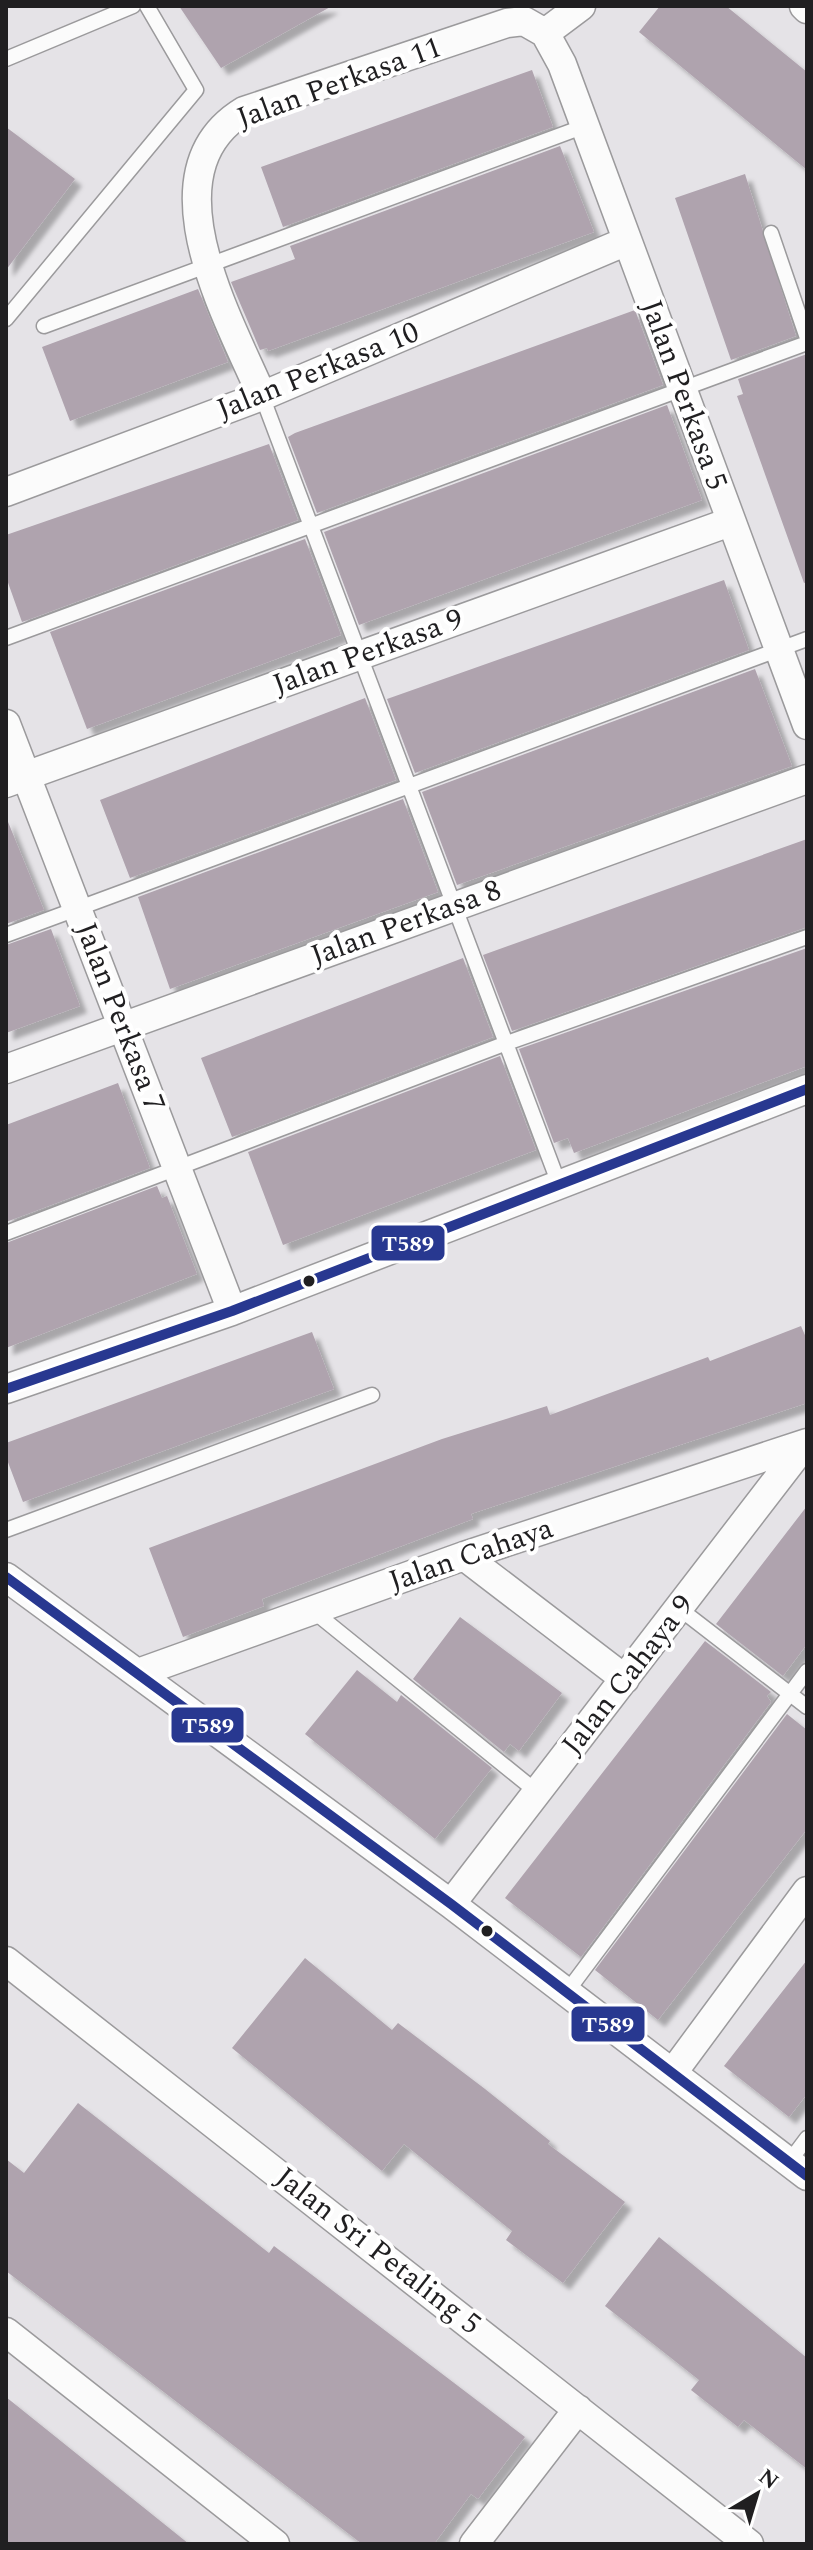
<svg xmlns="http://www.w3.org/2000/svg" width="813" height="2550" font-family="Spectral,serif">
  <style>
    .building { fill: #afa3ae; filter: url(#shadow) }
    .lines { fill: none; stroke-linecap: round; stroke-linejoin: round }
    .service-casing { stroke: #9b9a9c; stroke-width: 17 }
    .minor-casing { stroke: #9b9a9c; stroke-width: 31 }
    .service { stroke: #fbfbfb; stroke-width: 14 }
    .minor { stroke: #fbfbfb; stroke-width: 28 }
    .bus-1-casing { stroke: #fff; stroke-width: 16 }
    .bus-1 { stroke: #283890; stroke-width: 10 }
    .bus-dot { fill: #201f21; stroke: #fff; stroke-width: 3 }
    .labels { text-anchor: middle; dominant-baseline: central; stroke-width: 8; stroke-linejoin: round; paint-order: stroke }
    .street-label { font-size: 30px; fill: #201f21; stroke: #fff }
    .line-badge { stroke: #fff; stroke-width: 3 }
    .badge-label { font-size: 22px; text-anchor: middle; font-weight: bold; fill: #fff }
  </style>
  <defs>
    <filter id="shadow"><feDropShadow dx="7" dy="7" stdDeviation="2" flood-color="#0004"/></filter>
  </defs>
  <rect width="100%" height="100%" fill="#e5e3e7"/>
  <path class="building" d="M 179,6 L 332,6 L 221,68 Z
    M 660,6 L 726,6 L 807,72 L 807,170 L 639,32 Z
    M 532,70 L 553,127 L 283,227 L 261,167 Z
    M 6,127 L 75,179 L 6,270 Z
    M 560,146 L 594,232 L 268,351 L 267,348 L 260,350 L 231,282 L 295,259 L 290,246 Z
    M 745,174 L 796,336 L 731,360 L 675,198 Z
    M 198,289 L 228,362 L 70,421 L 42,347 Z
    M 635,310 L 663,385 L 317,513 L 288,437 L 295,433 Z
    M 807,354 L 807,582 L 804,583 L 737,396 L 743,394 L 738,379 Z
    M 667,405 L 702,500 L 359,625 L 324,532 Z
    M 269,444 L 298,520 L 22,622 L 6,577 L 6,535 Z
    M 305,539 L 341,635 L 87,729 L 50,632 Z
    M 724,580 L 749,650 L 415,773 L 387,699 Z
    M 755,669 L 792,766 L 457,885 L 422,792 Z
    M 365,698 L 396,780 L 130,878 L 100,800 Z
    M 403,799 L 438,892 L 170,989 L 138,897 Z
    M 6,817 L 44,910 L 6,924 Z
    M 807,839 L 807,927 L 512,1031 L 483,955 Z
    M 51,929 L 80,1006 L 6,1033 L 6,945 Z
    M 807,948 L 807,1066 L 574,1153 L 568,1138 L 554,1143 L 519,1049 Z
    M 463,958 L 493,1037 L 232,1137 L 201,1058 Z
    M 500,1056 L 536,1150 L 283,1245 L 248,1152 Z
    M 118,1083 L 150,1168 L 6,1222 L 6,1125 Z
    M 157,1186 L 162,1198 L 167,1196 L 197,1274 L 6,1348 L 6,1243 Z
    M 801,1326 L 807,1340 L 807,1403 L 471,1514 L 473,1519 L 262,1599 L 264,1606 L 183,1637 L 149,1548 L 442,1439 L 547,1406 L 550,1415 L 708,1357 L 710,1361 Z
    M 312,1332 L 334,1389 L 23,1502 L 6,1457 L 6,1443 Z
    M 807,1506 L 807,1644 L 783,1676 L 716,1624 Z
    M 460,1617 L 562,1693 L 519,1751 L 510,1744 L 504,1752 L 413,1679 Z
    M 705,1641 L 771,1692 L 767,1696 L 771,1702 L 581,1957 L 505,1898 Z
    M 357,1670 L 397,1702 L 401,1695 L 492,1768 L 435,1839 L 305,1734 Z
    M 787,1714 L 807,1730 L 807,1829 L 658,2020 L 595,1970 Z
    M 305,1958 L 392,2030 L 398,2023 L 485,2089 L 550,2141 L 548,2144 L 625,2202 L 563,2283 L 506,2240 L 512,2231 L 404,2144 L 382,2171 L 232,2048 Z
    M 807,1960 L 807,2094 L 789,2117 L 724,2066 Z
    M 78,2103 L 269,2253 L 274,2246 L 525,2437 L 478,2499 L 471,2494 L 434,2544 L 362,2544 L 6,2271 L 6,2159 L 24,2173 Z
    M 659,2237 L 807,2358 L 807,2469 L 744,2420 L 738,2427 L 691,2390 L 699,2380 L 605,2306 Z
    M 6,2397 L 189,2544 L 6,2544 Z"/>
  <g class="lines">
    <g class="service-casing">
      <path id="service" d="M 6,59 L 133,6
        M 771,233 L 807,338
        M 6,319 L 196,90 L 147,6
        M 44,326 L 585,126
        M 262,396 L 559,1184
        M 6,638 L 807,343
        M 6,935 L 807,639
        M 6,1233 L 504,1044 L 807,937
        M 6,1530 L 372,1395
        M 680,1609 L 807,1707
        M 312,1610 L 537,1792
        M 566,1993 L 807,1671
        M 789,2162 L 807,2138"/>
    </g>
    <g class="minor-casing">
      <path id="minor" d="M 804,6 L 807,9
        M 545,33 L 562,64 L 807,725
        M 262,396 C 229,319 144,172 244,111 L 507,23 L 524,21 L 545,33 L 581,6
        M 6,492 L 262,396 L 627,241
        M 6,724 L 232,1311
        M 6,783 L 730,522
        M 6,1069 L 807,779
        M 6,1389 L 232,1311 L 807,1089
        M 464,1556 L 625,1679
        M 6,1577 L 451,1904 L 807,2176
        M 138,1673 L 464,1556 L 807,1443
        M 451,1904 L 804,1445
        M 6,1961 L 749,2544
        M 674,2071 L 807,1891
        M 6,2332 L 275,2544
        M 474,2544 L 578,2409"/>
    </g>
    <use href="#service" class="service"/>
    <use href="#minor" class="minor"/>
    <g class="bus-1-casing">
      <path id="bus-1" d="M 6,1389 L 232,1311 L 807,1089
        M 6,1577 L 451,1904 L 807,2176"/>
    </g>
    <use href="#bus-1" class="bus-1"/>
  </g>
  <g class="bus-dot">
    <circle cx="309" cy="1281" r="7"/>
    <circle cx="487" cy="1931" r="7"/>
  </g>
  <g class="labels">
    <g class="street-label">
      <text transform="translate(339 83) rotate(-20)">Jalan Perkasa 11</text>
      <text transform="translate(318 371) rotate(-22)">Jalan Perkasa 10</text>
      <text transform="translate(684 395) rotate(70)">Jalan Perkasa 5</text>
      <text transform="translate(368 652) rotate(-20)">Jalan Perkasa 9</text>
      <text transform="translate(406 923) rotate(-20)">Jalan Perkasa 8</text>
      <text transform="translate(120 1017) rotate(69)">Jalan Perkasa 7</text>
      <text transform="translate(471 1555) rotate(-19)">Jalan Cahaya</text>
      <text transform="translate(628 1675) rotate(-52)">Jalan Cahaya 9</text>
      <text transform="translate(378 2251) rotate(38)">Jalan Sri Petaling 5</text>
    </g>
  </g>
  <g class="line-badge">
    <rect x="370" y="1224" width="76" height="38" rx="8" fill="#283890"/>
    <rect x="170" y="1706" width="75" height="38" rx="8" fill="#283890"/>
    <rect x="570" y="2005" width="76" height="38" rx="8" fill="#283890"/>
  </g>
  <g class="badge-label">
    <text x="408" y="1251">T589</text>
    <text x="208" y="1733">T589</text>
    <text x="608" y="2032">T589</text>
  </g>
  <rect width="813" height="2550" fill="none" stroke="#201f21" stroke-width="16"/>
  <g transform="translate(757 2494) rotate(38)" stroke="#ffffff" stroke-width="6" paint-order="stroke">
  <path d="M0-6L14 30L0 20L-14 30Z" fill="#201f21"/>
  <text y="-12" font-size="22" font-weight="bold" text-anchor="middle" fill="#201f21">N</text>
  </g>
</svg>
